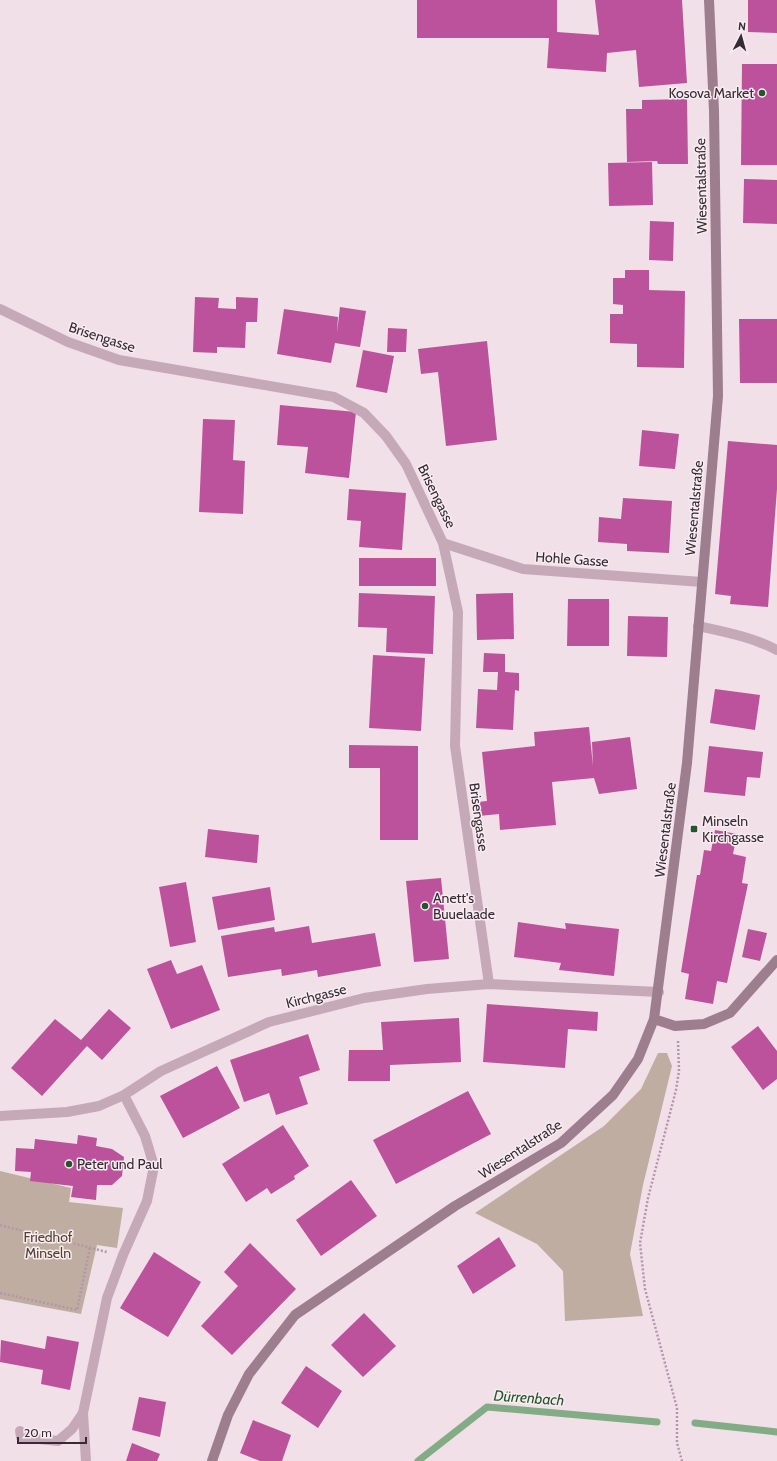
<svg xmlns="http://www.w3.org/2000/svg" width="777" height="1461" font-family="Cabin,sans-serif">
  <style>
    .green { fill: #bfada1 }
    .lines { fill: none; stroke-linecap: round; stroke-linejoin: round }
    .stream { stroke: #81ac85; stroke-width: 7 }
    .building { fill: #bc529c }
    .path { stroke: #b496a6; stroke-width: 2.5; stroke-dasharray: 2 2; stroke-linecap: butt }
    .lane { stroke: #c6a9b7; stroke-width: 10 }
    .street { stroke: #c6a9b7; stroke-width: 10 }
    .secondary { stroke: #9c7e8f; stroke-width: 10 }
    .poi-dot { fill: #235629; stroke: #f9ecf1; stroke-width: 1.5 }
    .labels { text-anchor: middle; dominant-baseline: central; stroke-width: 3; stroke-linejoin: round; paint-order: stroke }
    .poi-label { font-size: 14px; fill: #372b32; stroke: #f9ecf1; text-anchor: start }
    .street-label { font-size: 14px; fill: #372b32; stroke: #f9ecf1 }
    .park-label { font-size: 14px; fill: #543f30; stroke: #f9ecf1 }
    .water-label { font-size: 15px; font-style: italic; fill: #235629; stroke: #f9ecf1 }
  </style>
  <rect width="100%" height="100%" fill="#f1e0e7"/>
  <path class="green" d="M 658,1053 L 667,1053 L 672,1066 L 643,1185 L 630,1254 L 643,1316 L 565,1321 L 563,1271 L 537,1244 L 475,1213 L 604,1126 L 641,1089 Z
    M 0,1171 L 71,1188 L 69,1202 L 123,1208 L 117,1248 L 97,1245 L 81,1314 L 0,1299 Z"/>
  <g class="lines">
    <path class="stream" d="M 695,1423 L 777,1432
      M 418,1461 L 487,1407 L 657,1422"/>
  </g>
  <path class="building" d="M 417,0 L 557,0 L 557,32 L 599,35 L 595,0 L 682,0 L 687,83 L 639,87 L 636,50 L 607,53 L 606,72 L 547,68 L 549,38 L 417,38 Z
    M 748,0 L 777,0 L 777,33 L 748,32 Z
    M 742,64 L 777,64 L 777,165 L 741,165 Z
    M 687,99 L 688,164 L 658,164 L 657,161 L 627,162 L 626,109 L 642,109 L 642,100 Z
    M 652,162 L 653,205 L 609,206 L 608,163 Z
    M 744,179 L 777,180 L 777,224 L 743,223 Z
    M 650,221 L 674,222 L 673,261 L 649,260 Z
    M 625,270 L 649,270 L 649,290 L 685,291 L 684,368 L 637,367 L 637,344 L 610,343 L 610,314 L 623,314 L 623,305 L 613,304 L 613,278 L 625,278 Z
    M 195,297 L 219,298 L 218,308 L 236,309 L 236,297 L 258,298 L 257,322 L 246,322 L 245,348 L 217,347 L 217,353 L 193,352 Z
    M 340,307 L 366,311 L 360,347 L 335,343 L 331,363 L 277,354 L 284,309 L 338,317 L 337,333 Z
    M 739,319 L 777,319 L 777,383 L 740,383 Z
    M 388,328 L 407,329 L 406,352 L 387,352 Z
    M 487,341 L 497,440 L 446,446 L 438,372 L 421,374 L 418,349 Z
    M 363,350 L 394,356 L 387,393 L 356,387 Z
    M 280,405 L 356,412 L 349,478 L 305,473 L 308,447 L 277,445 Z
    M 203,419 L 235,420 L 233,460 L 245,461 L 243,514 L 199,512 Z
    M 642,430 L 679,434 L 675,469 L 639,466 Z
    M 728,441 L 777,445 L 777,489 L 768,607 L 730,604 L 731,596 L 715,594 Z
    M 349,489 L 406,493 L 402,550 L 359,547 L 361,521 L 347,520 Z
    M 623,498 L 672,501 L 669,553 L 627,551 L 627,544 L 598,542 L 599,517 L 621,519 Z
    M 359,558 L 436,558 L 436,586 L 359,586 Z
    M 359,593 L 435,596 L 433,654 L 386,652 L 387,628 L 358,627 Z
    M 513,593 L 514,639 L 477,640 L 476,594 Z
    M 568,599 L 609,599 L 609,646 L 567,646 Z
    M 628,616 L 668,617 L 667,657 L 627,656 Z
    M 484,653 L 505,654 L 505,672 L 519,673 L 519,691 L 515,690 L 513,730 L 476,728 L 478,689 L 497,690 L 498,672 L 483,672 Z
    M 373,655 L 425,658 L 421,731 L 369,728 Z
    M 715,689 L 760,695 L 755,730 L 710,723 Z
    M 589,727 L 593,766 L 592,742 L 630,737 L 637,789 L 599,794 L 594,778 L 552,782 L 556,825 L 500,830 L 499,814 L 479,816 L 477,802 L 487,801 L 482,752 L 535,746 L 534,732 Z
    M 349,745 L 418,746 L 418,840 L 380,840 L 380,768 L 349,768 Z
    M 709,746 L 763,752 L 760,778 L 747,777 L 745,796 L 704,792 Z
    M 208,829 L 259,835 L 257,863 L 205,857 Z
    M 715,830 L 737,834 L 733,854 L 746,857 L 742,883 L 748,884 L 727,983 L 717,981 L 713,1004 L 685,999 L 689,974 L 681,972 L 697,875 L 700,875 L 704,850 L 711,851 Z
    M 441,878 L 449,959 L 414,962 L 406,881 Z
    M 186,882 L 196,942 L 170,947 L 159,887 Z
    M 270,887 L 275,920 L 218,930 L 212,897 Z
    M 518,922 L 566,929 L 565,923 L 619,929 L 614,976 L 559,970 L 561,963 L 514,957 Z
    M 309,926 L 312,943 L 375,933 L 381,966 L 318,977 L 317,970 L 282,976 L 281,969 L 228,977 L 221,936 L 274,927 L 275,932 Z
    M 748,929 L 767,933 L 760,961 L 742,957 Z
    M 171,960 L 177,974 L 202,965 L 220,1010 L 171,1029 L 147,969 Z
    M 487,1004 L 598,1012 L 597,1031 L 568,1029 L 565,1068 L 483,1062 Z
    M 109,1009 L 131,1028 L 102,1060 L 87,1046 L 42,1096 L 11,1068 L 55,1019 L 81,1040 Z
    M 459,1018 L 461,1062 L 390,1065 L 390,1081 L 348,1081 L 349,1050 L 383,1050 L 381,1022 Z
    M 758,1026 L 777,1051 L 777,1079 L 763,1090 L 731,1047 Z
    M 308,1034 L 320,1070 L 299,1077 L 308,1104 L 276,1115 L 269,1093 L 244,1102 L 230,1060 Z
    M 217,1066 L 240,1108 L 183,1138 L 160,1096 Z
    M 468,1091 L 491,1134 L 396,1184 L 373,1140 Z
    M 283,1125 L 309,1166 L 294,1176 L 295,1179 L 271,1194 L 267,1188 L 246,1202 L 222,1164 Z
    M 78,1135 L 97,1138 L 96,1146 L 112,1149 L 124,1157 L 122,1176 L 112,1185 L 97,1185 L 96,1200 L 71,1197 L 73,1186 L 30,1181 L 31,1172 L 15,1171 L 16,1148 L 34,1149 L 35,1139 L 77,1144 Z
    M 351,1180 L 377,1216 L 321,1256 L 296,1220 Z
    M 499,1237 L 516,1266 L 473,1294 L 457,1266 Z
    M 250,1243 L 296,1289 L 232,1355 L 201,1326 L 238,1286 L 224,1272 Z
    M 154,1252 L 201,1282 L 168,1337 L 120,1308 Z
    M 364,1313 L 396,1346 L 363,1377 L 331,1345 Z
    M 47,1336 L 79,1342 L 70,1390 L 41,1384 L 43,1370 L 0,1362 L 1,1340 L 45,1349 Z
    M 306,1366 L 342,1391 L 318,1428 L 281,1403 Z
    M 139,1397 L 166,1402 L 160,1437 L 132,1430 Z
    M 253,1420 L 291,1435 L 282,1461 L 260,1461 L 240,1453 Z
    M 132,1443 L 160,1454 L 157,1461 L 126,1461 Z"/>
  <g class="lines">
    <path class="path" d="M 678,1041 L 679,1071 L 676,1090 L 648,1198 L 640,1243 L 645,1289 L 677,1408 L 677,1443 L 682,1461
      M 0,1225 L 107,1252
      M 0,1293 L 77,1310 L 90,1247"/>
    <path class="lane" d="M 20,1431 L 21,1437 L 58,1441 L 72,1429 L 83,1413"/>
    <path class="street" d="M 0,309 L 68,342 L 119,360 L 334,397 L 364,413 L 386,436 L 406,464 L 443,543 L 458,612 L 455,746 L 489,984
      M 443,543 L 523,569 L 702,582
      M 698,626 C 725,632 752,637 777,650
      M 0,1116 L 67,1112 L 99,1106 L 124,1095 L 161,1071 L 269,1022 L 364,998 L 427,989 L 489,984 L 659,992
      M 86,1461 L 83,1413 L 107,1298 L 123,1255 L 147,1201 L 154,1166 L 145,1136 L 124,1095"/>
    <path class="secondary" d="M 654,1019 L 675,1026 L 704,1024 L 730,1013 L 777,960
      M 212,1461 L 228,1415 L 249,1374 L 295,1315 L 455,1206 L 561,1143 L 613,1095 L 638,1059 L 654,1019 L 687,763 L 718,396 L 714,111 L 709,0"/>
  </g>
  <g class="poi-dot">
    <circle cx="762" cy="93" r="4"/>
    <rect x="690" y="825" width="8" height="8" rx="2"/>
    <circle cx="425" cy="906" r="4"/>
    <circle cx="69" cy="1164" r="4"/>
  </g>
  <g class="labels">
    <g class="poi-label">
      <text x="754" y="93" text-anchor="end">Kosova Market</text>
      <text x="702" y="821">Minseln<tspan x="702" dy="16">Kirchgasse</tspan></text>
      <text x="433" y="898">Anett's<tspan x="433" dy="16">Buuelaade</tspan></text>
      <text x="77" y="1164">Peter und Paul</text>
    </g>
    <g class="street-label">
      <text transform="translate(701 186) rotate(-91)">Wiesentalstraße</text>
      <text transform="translate(102 337) rotate(18)">Brisengasse</text>
      <text transform="translate(437 496) rotate(64)">Brisengasse</text>
      <text transform="translate(694 508) rotate(-85)">Wiesentalstraße</text>
      <text transform="translate(572 559) rotate(4)">Hohle Gasse</text>
      <text transform="translate(479 817) rotate(82)">Brisengasse</text>
      <text transform="translate(665 830) rotate(-83)">Wiesentalstraße</text>
      <text transform="translate(316 996) rotate(-14)">Kirchgasse</text>
      <text transform="translate(520 1149) rotate(-33)">Wiesentalstraße</text>
    </g>
    <g class="park-label">
      <text x="48" y="1237">Friedhof<tspan x="48" dy="16">Minseln</tspan></text>
    </g>
    <g class="water-label">
      <text transform="translate(529 1398) rotate(4)">Dürrenbach</text>
    </g>
  </g>
  <g transform="translate(741 36) rotate(6)" stroke="#f9ecf1" stroke-width="3" paint-order="stroke">
  <path d="M0-3L7 15L0 10L-7 15Z" fill="#372b32"/>
  <text y="-6" font-size="11" font-weight="bold" text-anchor="middle" fill="#372b32">N</text>
  </g>
  <path d="M18 1437v6h68v-6" fill="none" stroke="#372b32" stroke-width="2"/>
  <text x="24" y="1437" font-size="12" fill="#372b32" stroke="#f9ecf1" stroke-width="3" paint-order="stroke">20 m</text>
</svg>
